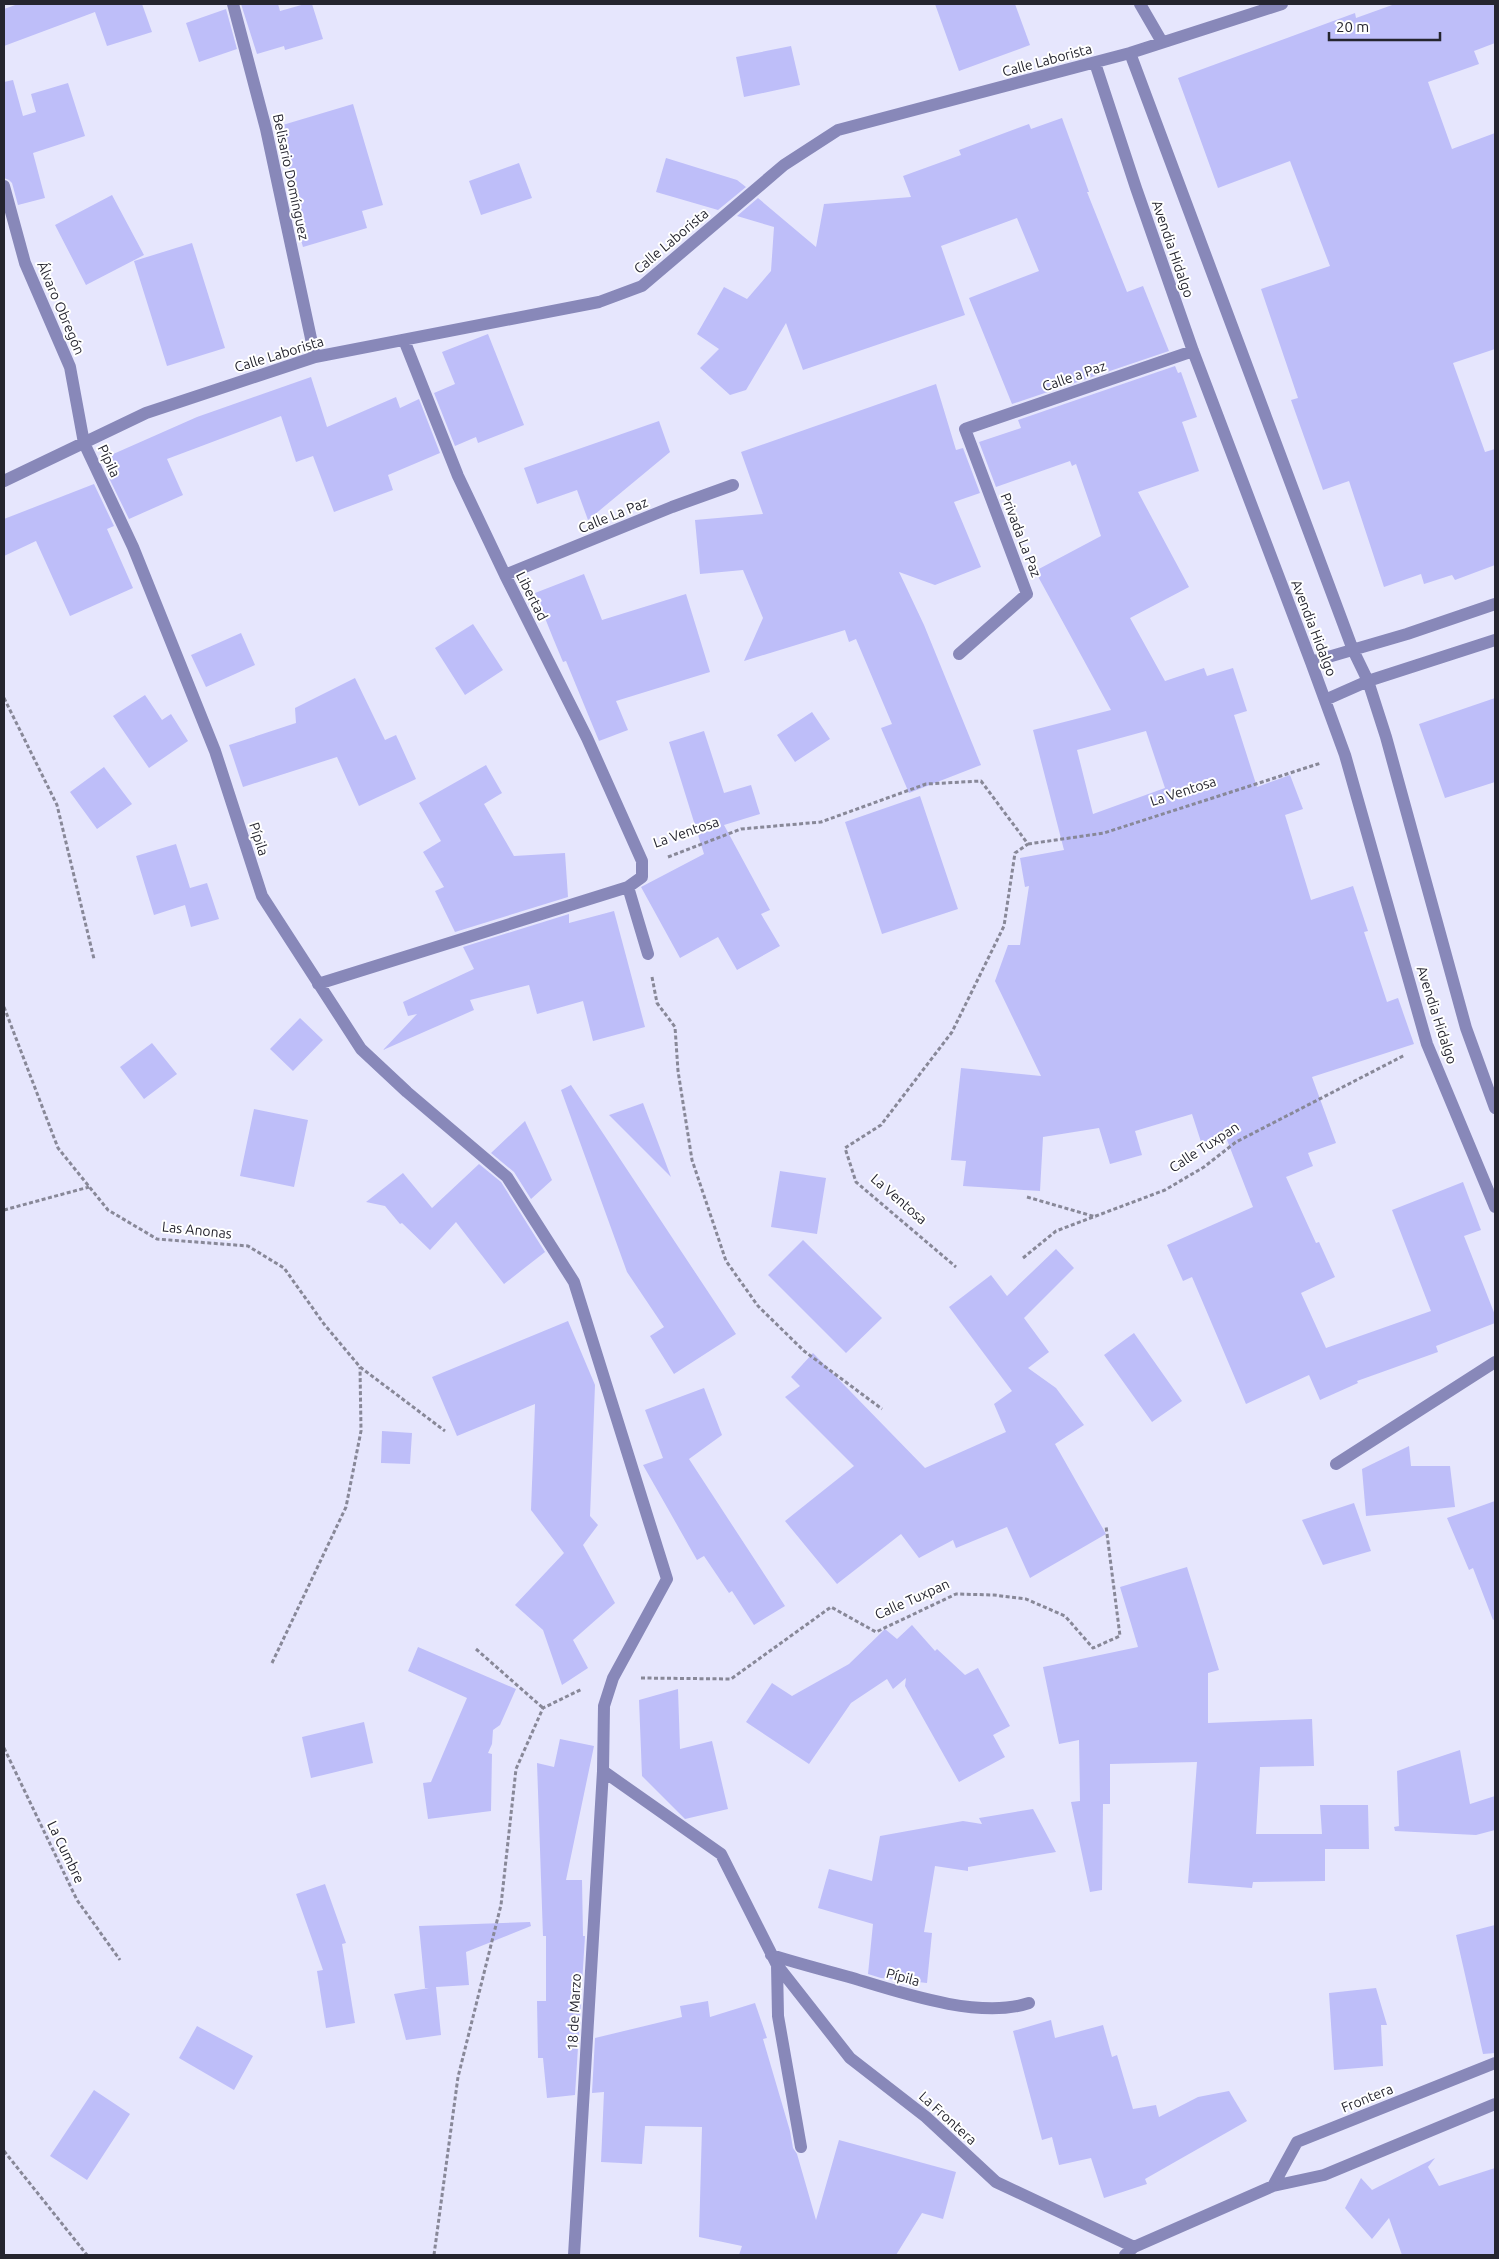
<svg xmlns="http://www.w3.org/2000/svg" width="1499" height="2259" font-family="Ubuntu,sans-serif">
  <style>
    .building { fill: #bebef9; fill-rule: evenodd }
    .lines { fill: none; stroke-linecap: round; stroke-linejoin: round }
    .path { stroke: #888898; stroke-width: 3; stroke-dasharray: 4 2.5; stroke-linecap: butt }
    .minor { stroke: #8888b9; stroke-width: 12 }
    .labels { text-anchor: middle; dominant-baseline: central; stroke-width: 4; stroke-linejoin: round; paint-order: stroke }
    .street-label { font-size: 14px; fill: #25252f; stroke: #fff }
  </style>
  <rect width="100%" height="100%" fill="#e6e6fd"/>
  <path class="building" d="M 18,4 L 142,4 L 152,32 L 107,46 L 95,12 L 4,46 L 4,9 Z
    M 241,4 L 278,4 L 280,11 L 305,4 L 312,4 L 323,39 L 285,50 L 284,46 L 257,54 Z
    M 935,4 L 1015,4 L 1030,45 L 959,71 Z
    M 1395,4 L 1495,4 L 1495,43 L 1474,51 L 1479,64 L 1428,82 L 1452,149 L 1495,133 L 1495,349 L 1453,363 L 1485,452 L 1495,449 L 1495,565 L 1455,580 L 1452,575 L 1424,584 L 1421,574 L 1384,587 L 1349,481 L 1323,490 L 1291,400 L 1298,398 L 1261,289 L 1330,266 L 1290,161 L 1218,188 L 1178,78 L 1355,13 L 1356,18 Z
    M 226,9 L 237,49 L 199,62 L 186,23 Z
    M 791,46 L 800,85 L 744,97 L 736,57 Z
    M 13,80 L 23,116 L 36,112 L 31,94 L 68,83 L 85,136 L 33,153 L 45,198 L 18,205 L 12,183 L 9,180 L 4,178 L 4,82 Z
    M 353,104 L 383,205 L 362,211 L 367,228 L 303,247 L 291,207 L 300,204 L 276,127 Z
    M 1062,118 L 1089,192 L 1087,192 L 1127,292 L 1143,286 L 1169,351 L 1012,404 L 969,298 L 1039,271 L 1017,218 L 941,246 L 965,315 L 803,370 L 786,323 L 746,390 L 730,395 L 700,368 L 719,349 L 697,334 L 724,287 L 747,299 L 771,271 L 774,227 L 737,216 L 758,198 L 816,247 L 824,204 L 911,197 L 903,176 L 961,155 L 959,150 L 1029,124 L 1031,129 Z
    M 666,158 L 737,180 L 746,187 L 718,210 L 656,192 Z
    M 519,163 L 532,198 L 481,215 L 469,181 Z
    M 112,195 L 144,255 L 86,285 L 55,225 Z
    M 192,243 L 225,348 L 167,366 L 134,261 Z
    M 488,334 L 524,425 L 478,443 L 476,437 L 455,446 L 434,393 L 455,384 L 442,352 Z
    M 1175,366 L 1178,373 L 1181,372 L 1197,417 L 1182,422 L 1199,471 L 1138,492 L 1189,587 L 1130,618 L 1165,681 L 1204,668 L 1207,676 L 1233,668 L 1247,711 L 1234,715 L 1257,787 L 1290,775 L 1303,809 L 1285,815 L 1311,900 L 1353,886 L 1368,931 L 1364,932 L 1387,1002 L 1398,998 L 1414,1044 L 1312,1077 L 1336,1143 L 1308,1153 L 1313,1166 L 1286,1177 L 1316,1243 L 1319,1242 L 1335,1277 L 1301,1293 L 1326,1348 L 1431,1311 L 1392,1210 L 1463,1182 L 1481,1230 L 1464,1236 L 1495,1315 L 1495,1323 L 1436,1346 L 1438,1352 L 1357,1381 L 1358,1383 L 1320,1400 L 1309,1375 L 1246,1404 L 1192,1277 L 1183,1281 L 1167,1245 L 1253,1207 L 1227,1140 L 1203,1148 L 1192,1114 L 1135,1131 L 1142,1155 L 1110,1164 L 1099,1128 L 1043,1137 L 1040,1191 L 963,1186 L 966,1161 L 951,1160 L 961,1068 L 1041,1076 L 995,981 L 1008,945 L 1020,945 L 1029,886 L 1025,887 L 1020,858 L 1064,850 L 1033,730 L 1111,710 L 1035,571 L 1101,536 L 1076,464 L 1072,466 L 1070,461 L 996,487 L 979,442 L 1021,428 L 1018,420 ZM 1146,731 L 1165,788 L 1093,814 L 1077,750 Z
    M 311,377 L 327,427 L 396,397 L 400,408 L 419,399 L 440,453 L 388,475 L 393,490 L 334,512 L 313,456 L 296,462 L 281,416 L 167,459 L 183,495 L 129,519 L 109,478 L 119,474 L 111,455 L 197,417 Z
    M 936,384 L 956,450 L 963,448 L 980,493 L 954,502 L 981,567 L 935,585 L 899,572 L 924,625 L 981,765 L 909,793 L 881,728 L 892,724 L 856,639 L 849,642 L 845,630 L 744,661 L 763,618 L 743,570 L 700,574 L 695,520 L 763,514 L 741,452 Z
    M 659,421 L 670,452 L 588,520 L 577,490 L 537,504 L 524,468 Z
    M 94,484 L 114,526 L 107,529 L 133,588 L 70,616 L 36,541 L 4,556 L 4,519 Z
    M 584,574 L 602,620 L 686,594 L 710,672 L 616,701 L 628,730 L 599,741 L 566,661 L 563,662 L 553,638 L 535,593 Z
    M 473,624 L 503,670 L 465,695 L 435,648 Z
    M 241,633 L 255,665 L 206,687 L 191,655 Z
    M 355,678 L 385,740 L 396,735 L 416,779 L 359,806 L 337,757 L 243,787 L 229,745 L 296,723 L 295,708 Z
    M 145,695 L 162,720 L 171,714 L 188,741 L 149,768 L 113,716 Z
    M 1495,698 L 1495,782 L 1445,798 L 1419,724 Z
    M 812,712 L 830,739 L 795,762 L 777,735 Z
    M 704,731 L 724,793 L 751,785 L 760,814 L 724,825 L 770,910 L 761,914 L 780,946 L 737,970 L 718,937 L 680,958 L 641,887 L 704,854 L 669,742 Z
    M 486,765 L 502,793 L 484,804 L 514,856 L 565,853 L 568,897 L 455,932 L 435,891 L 444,887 L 423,852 L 441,841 L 419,803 Z
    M 104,767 L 132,804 L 97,829 L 70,792 Z
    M 920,796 L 958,909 L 882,934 L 845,822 Z
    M 176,844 L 190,888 L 207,883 L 219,919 L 191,927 L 185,905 L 154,915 L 136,856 Z
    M 614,911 L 645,1027 L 593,1041 L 583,1001 L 537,1014 L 529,985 L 470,1000 L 474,1010 L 383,1050 L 417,1014 L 408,1016 L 403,1002 L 474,969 L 463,947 L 569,914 L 569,923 Z
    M 300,1018 L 323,1040 L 293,1071 L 270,1049 Z
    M 152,1043 L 177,1074 L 144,1099 L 120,1067 Z
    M 571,1085 L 736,1334 L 674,1374 L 650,1336 L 664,1327 L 627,1272 L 561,1090 Z
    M 643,1103 L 671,1177 L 609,1115 Z
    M 254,1109 L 308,1120 L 294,1187 L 240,1176 Z
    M 525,1121 L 552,1180 L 531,1199 L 514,1172 L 491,1153 Z
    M 479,1164 L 501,1182 L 545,1252 L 504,1284 L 456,1222 L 430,1250 L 402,1223 L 400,1224 L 385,1206 L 366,1202 L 403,1173 L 432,1208 Z
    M 780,1171 L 826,1178 L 817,1234 L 771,1227 Z
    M 803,1240 L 882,1318 L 846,1353 L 768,1275 Z
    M 1056,1249 L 1074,1268 L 1024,1318 L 1049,1352 L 1028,1368 L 1056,1388 L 1084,1425 L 1055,1444 L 1106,1534 L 1030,1578 L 1007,1527 L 956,1548 L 953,1540 L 919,1558 L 901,1534 L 837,1584 L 785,1521 L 854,1466 L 785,1397 L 800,1386 L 791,1377 L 813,1353 L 925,1468 L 1006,1432 L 994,1404 L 1012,1391 L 949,1307 L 991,1275 L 1007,1296 Z
    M 568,1321 L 595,1385 L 590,1516 L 598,1525 L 583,1545 L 615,1603 L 573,1640 L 588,1668 L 562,1685 L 543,1630 L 515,1605 L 564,1553 L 531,1510 L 535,1404 L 457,1436 L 432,1377 Z
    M 1134,1333 L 1182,1401 L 1152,1422 L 1104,1355 Z
    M 704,1388 L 722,1435 L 689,1459 L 785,1606 L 754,1625 L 732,1591 L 729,1593 L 704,1556 L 697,1560 L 643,1465 L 663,1458 L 645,1410 Z
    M 382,1431 L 412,1433 L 410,1464 L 381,1463 Z
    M 1409,1446 L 1411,1466 L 1450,1466 L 1455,1507 L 1366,1516 L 1362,1469 Z
    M 1495,1501 L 1495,1619 L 1493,1620 L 1473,1568 L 1469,1570 L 1447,1518 Z
    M 1354,1503 L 1371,1551 L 1323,1565 L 1302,1520 Z
    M 1187,1567 L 1219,1670 L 1208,1673 L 1208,1723 L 1312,1719 L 1314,1766 L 1260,1767 L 1256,1834 L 1322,1834 L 1320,1805 L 1368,1805 L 1369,1849 L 1325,1849 L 1325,1881 L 1253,1882 L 1252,1888 L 1188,1883 L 1197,1762 L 1110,1764 L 1110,1804 L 1103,1804 L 1102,1890 L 1090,1892 L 1071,1802 L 1080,1801 L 1079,1740 L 1059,1744 L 1043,1667 L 1138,1647 L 1120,1587 Z
    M 912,1625 L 935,1651 L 937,1649 L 965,1675 L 978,1668 L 1010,1726 L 993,1735 L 1005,1757 L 959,1782 L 905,1686 L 906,1678 L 893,1689 L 887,1679 L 851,1703 L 809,1764 L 746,1722 L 772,1683 L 792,1696 L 849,1664 L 885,1629 L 897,1639 Z
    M 418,1647 L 516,1689 L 500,1725 L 493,1730 L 492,1744 L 488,1753 L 492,1754 L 491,1811 L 428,1819 L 423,1783 L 431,1782 L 467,1698 L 408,1671 Z
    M 678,1689 L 680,1749 L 712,1741 L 728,1809 L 685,1819 L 642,1776 L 639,1700 Z
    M 364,1722 L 373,1763 L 311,1778 L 302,1737 Z
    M 560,1739 L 594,1746 L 566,1880 L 582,1880 L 583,1936 L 585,1936 L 575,2095 L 547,2098 L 543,2058 L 538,2058 L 537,2001 L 546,2001 L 546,1936 L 543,1936 L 537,1763 L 554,1767 Z
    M 1460,1750 L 1470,1804 L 1495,1796 L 1495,1830 L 1476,1835 L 1395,1831 L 1394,1827 L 1399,1826 L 1397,1771 Z
    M 1033,1809 L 1056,1852 L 968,1867 L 968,1871 L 935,1866 L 924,1932 L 932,1933 L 927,1983 L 881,1978 L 868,1974 L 873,1924 L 818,1908 L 829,1869 L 872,1881 L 880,1836 L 963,1821 L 982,1824 L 979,1818 Z
    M 325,1884 L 346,1943 L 342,1944 L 355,2023 L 326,2028 L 317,1971 L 323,1970 L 296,1894 Z
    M 530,1922 L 531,1926 L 466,1952 L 469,1985 L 436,1987 L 441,2035 L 406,2040 L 394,1994 L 429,1988 L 425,1988 L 419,1926 Z
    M 1495,1925 L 1495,2053 L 1483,2054 L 1456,1935 Z
    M 1376,1988 L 1387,2025 L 1381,2025 L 1383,2066 L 1334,2070 L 1329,1993 Z
    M 708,2001 L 710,2017 L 755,2003 L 767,2038 L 763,2039 L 790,2131 L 793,2148 L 797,2154 L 816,2220 L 839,2140 L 956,2172 L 943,2219 L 922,2213 L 896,2255 L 739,2255 L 742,2246 L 699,2237 L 702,2127 L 645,2126 L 642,2164 L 601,2162 L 604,2092 L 592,2093 L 595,2038 L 682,2017 L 680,2006 Z
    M 1051,2020 L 1055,2038 L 1103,2025 L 1112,2057 L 1117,2055 L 1133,2109 L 1156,2105 L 1159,2117 L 1198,2097 L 1229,2091 L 1247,2121 L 1145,2179 L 1147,2184 L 1104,2198 L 1091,2158 L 1059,2165 L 1052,2137 L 1042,2140 L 1013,2031 Z
    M 197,2026 L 253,2056 L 234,2090 L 179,2058 Z
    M 94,2090 L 130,2114 L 87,2180 L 50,2156 Z
    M 1435,2158 L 1428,2167 L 1439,2186 L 1495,2168 L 1495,2255 L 1402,2255 L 1389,2218 L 1372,2239 L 1345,2208 L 1361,2178 L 1372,2190 Z"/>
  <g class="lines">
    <path class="path" d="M 4,698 L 57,805 L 94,959
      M 1028,844 L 1104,833 L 1321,763
      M 668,857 L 741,829 L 821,822 L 926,784 L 981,781 L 1028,844 L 1015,853 L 1004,926 L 952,1032 L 881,1125 L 845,1148 L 856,1182 L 956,1267
      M 652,977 L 657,1003 L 675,1027 L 678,1071 L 692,1160 L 726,1261 L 758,1306 L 804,1351 L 882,1409
      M 4,1007 L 58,1148 L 108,1210 L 157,1239 L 248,1246 L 284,1268 L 324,1324 L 360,1367 L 445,1431
      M 1027,1197 L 1096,1217
      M 4,1210 L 89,1187
      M 1023,1258 L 1056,1231 L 1165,1190 L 1204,1167 L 1236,1142 L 1405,1055
      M 476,1649 L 543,1708
      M 272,1663 L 346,1507 L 361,1431 L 360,1367
      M 641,1678 L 731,1679 L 831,1607 L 876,1632 L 956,1594 L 994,1595 L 1026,1599 L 1065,1616 L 1093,1648 L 1120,1636 L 1106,1526
      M 4,1748 L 77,1900 L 120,1960
      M 4,2151 L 87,2255
      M 434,2255 L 458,2077 L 501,1905 L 516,1769 L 543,1708 L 582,1689"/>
    <path class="minor" d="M 233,4 L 266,129 L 315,357
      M 1140,4 L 1162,42
      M 1130,53 L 1353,650 L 1368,681 L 1386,737 L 1466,1028 L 1495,1108
      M 1095,63 L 1136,188 L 1193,351 L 1311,662 L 1345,755 L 1427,1044 L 1495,1207
      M 4,186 L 25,263 L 70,367 L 84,443 L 133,547 L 215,751 L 262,896 L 361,1049 L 407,1092 L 507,1177 L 574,1282 L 667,1579 L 613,1678 L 604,1706 L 603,1771 L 574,2255
      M 4,481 L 146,413 L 315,357 L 599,302 L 642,286 L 784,165 L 838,130 L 1130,53 L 1282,4
      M 505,575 L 672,507 L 733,485
      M 959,654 L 1027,594 L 965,429 L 1193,351
      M 1311,662 L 1407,634 L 1495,604
      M 1325,700 L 1368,681 L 1495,640
      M 628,887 L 648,954
      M 318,984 L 628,887 L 642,877 L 642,861 L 587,738 L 505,575 L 458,476 L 404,340
      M 1336,1464 L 1495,1362
      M 603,1771 L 721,1854 L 777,1965 L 778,2016 L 801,2147
      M 771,1955 C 797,1963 823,1970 849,1977 C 899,1992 979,2020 1029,2003
      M 777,1965 L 850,2058 L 926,2117 L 996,2182 L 1134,2247
      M 1273,2186 L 1297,2142 L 1495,2063
      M 1125,2255 L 1134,2247 L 1273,2186 L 1324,2175 L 1495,2104"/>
  </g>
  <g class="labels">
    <g class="street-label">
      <text transform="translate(1047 60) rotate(-15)">Calle Laborista</text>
      <text transform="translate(291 177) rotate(78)">Belisario Domínguez</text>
      <text transform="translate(671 241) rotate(-40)">Calle Laborista</text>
      <text transform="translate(1173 249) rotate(71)">Avendia Hidalgo</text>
      <text transform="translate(61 308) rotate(67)">Álvaro Obregón</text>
      <text transform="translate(279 354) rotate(-17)">Calle Laborista</text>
      <text transform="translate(1074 376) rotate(-19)">Calle a Paz</text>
      <text transform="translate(109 461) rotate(65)">Pípila</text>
      <text transform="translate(613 515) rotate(-22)">Calle La Paz</text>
      <text transform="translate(1021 535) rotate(69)">Privada La Paz</text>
      <text transform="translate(532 596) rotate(63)">Libertad</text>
      <text transform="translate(1314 628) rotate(69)">Avendia Hidalgo</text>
      <text transform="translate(1183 791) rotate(-18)">La Ventosa</text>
      <text transform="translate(686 832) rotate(-19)">La Ventosa</text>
      <text transform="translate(259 839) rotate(72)">Pípila</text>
      <text transform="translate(1437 1015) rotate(72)">Avendia Hidalgo</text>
      <text transform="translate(1204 1147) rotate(-33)">Calle Tuxpan</text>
      <text transform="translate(899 1199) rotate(41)">La Ventosa</text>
      <text transform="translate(197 1230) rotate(6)">Las Anonas</text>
      <text transform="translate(912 1599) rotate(-24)">Calle Tuxpan</text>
      <text transform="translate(66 1852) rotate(64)">La Cumbre</text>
      <text transform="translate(903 1977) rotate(15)">Pípila</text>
      <text transform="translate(574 2012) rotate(-87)">18 de Marzo</text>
      <text transform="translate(1367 2098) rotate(-22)">Frontera</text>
      <text transform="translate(948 2118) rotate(42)">La Frontera</text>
    </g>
  </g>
  <rect width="1499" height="2259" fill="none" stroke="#25252f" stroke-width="10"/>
  <path d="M1329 32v8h111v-8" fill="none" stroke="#25252f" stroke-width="2.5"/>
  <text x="1336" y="32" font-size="15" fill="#25252f" stroke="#ffffff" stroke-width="4" paint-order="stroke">20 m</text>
</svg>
